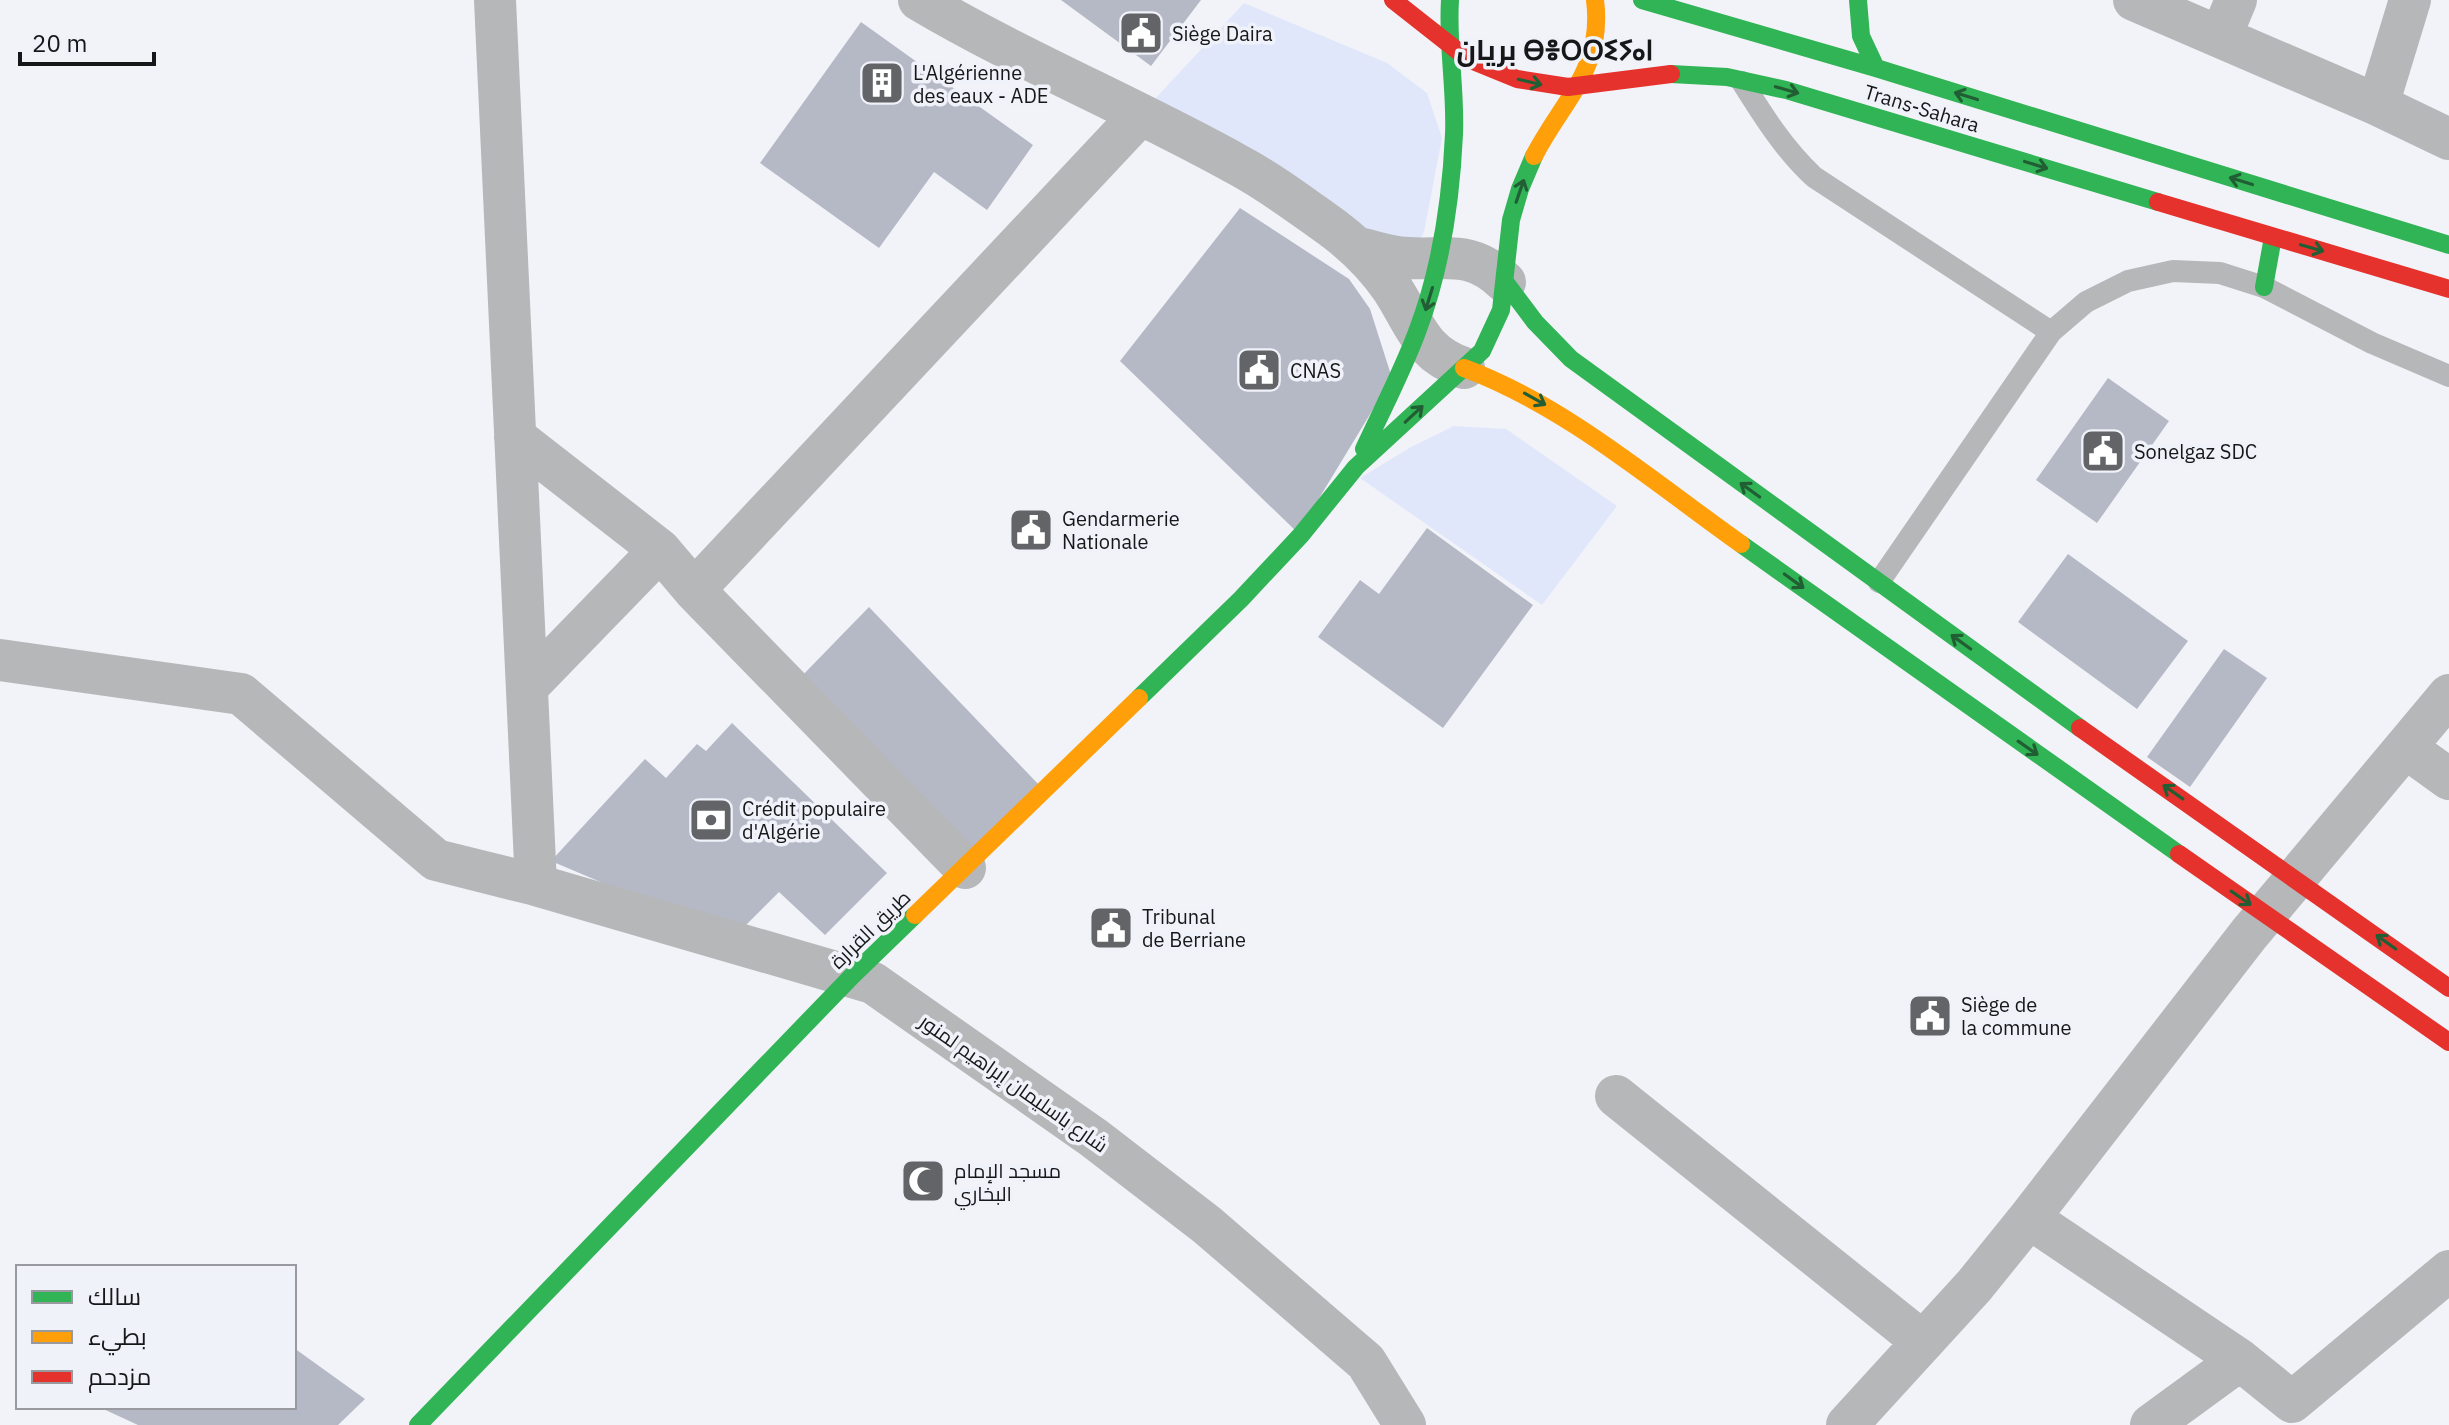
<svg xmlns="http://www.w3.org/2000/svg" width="2449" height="1425" font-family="'IBM Plex Sans',Cairo,'Noto Sans Tifinagh',sans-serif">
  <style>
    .green { fill: #e1e7fa }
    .building { fill: #b5b9c6 }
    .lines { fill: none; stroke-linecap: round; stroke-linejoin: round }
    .lane { stroke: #b6b7b9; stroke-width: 22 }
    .street { stroke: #b6b7b9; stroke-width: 42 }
    .fast { stroke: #30b455; stroke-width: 18 }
    .slow { stroke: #ff9f0a; stroke-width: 18 }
    .jam { stroke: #e5322d; stroke-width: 18 }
    .oneway { stroke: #225e34 }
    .labels { text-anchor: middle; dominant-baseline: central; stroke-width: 7; stroke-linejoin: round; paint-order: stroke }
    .poi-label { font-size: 20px; fill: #161719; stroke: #f0f2fa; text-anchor: start }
    .street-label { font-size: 20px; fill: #161719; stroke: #f0f2fa }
    .district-label { font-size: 28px; font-weight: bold; fill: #161719; stroke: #f0f2fa }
  </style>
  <rect width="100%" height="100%" fill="#f2f3f8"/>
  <path class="green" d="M 1244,3 L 1387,63 L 1427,93 L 1442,138 L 1424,232 L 1399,281 L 1140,115 Z
    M 1454,426 L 1506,429 L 1617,506 L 1542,605 L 1360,478 L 1411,447 Z"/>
  <path class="building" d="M 1061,0 L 1201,0 L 1151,66 Z
    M 861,22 L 1033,145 L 987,210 L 934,172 L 879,248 L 760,163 Z
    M 1240,208 L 1349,279 L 1370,309 L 1392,378 L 1298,533 L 1120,361 Z
    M 2108,378 L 2169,421 L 2097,523 L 2036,480 Z
    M 1427,528 L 1533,605 L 1443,728 L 1318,637 L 1360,580 L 1379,594 Z
    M 2068,554 L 2188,641 L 2137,709 L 2018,622 Z
    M 869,607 L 1040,786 L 964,856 L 797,681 Z
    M 2224,649 L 2267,678 L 2190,787 L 2147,757 Z
    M 732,723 L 887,873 L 825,935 L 779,892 L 733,938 L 551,861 L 645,759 L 666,778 L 697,744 L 706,751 Z
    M 294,1348 L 365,1399 L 338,1425 L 138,1425 L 99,1407 L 294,1407 Z"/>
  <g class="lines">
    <path class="lane" d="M 1742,82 C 1764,117 1784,149 1814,177 L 2051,332
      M 1879,582 L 2051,332 L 2086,302 L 2128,281 L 2173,271 L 2220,273 L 2264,287 L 2372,343 L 2449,376"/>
    <path class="street" d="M 919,0 C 1022,61 1134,107 1238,165 C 1272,183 1303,207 1334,229 C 1358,247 1376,265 1393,290 C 1415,324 1421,354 1464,368
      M 2134,0 L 2378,105 L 2449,139
      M 2221,36 L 2236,0
      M 2378,105 L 2410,0
      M 1359,248 C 1372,251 1384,255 1397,257 C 1442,263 1467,246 1505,282
      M 515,437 L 660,550 L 694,590
      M 0,660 L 241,694 L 436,860 L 536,885 L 495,0
      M 527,687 L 660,550
      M 2406,748 L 2449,779
      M 965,868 L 694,590 L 1140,115
      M 536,885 L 873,983 L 1094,1138 L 1207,1225 L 1366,1362 L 1405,1425
      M 1616,1096 L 1923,1342
      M 2029,1218 L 2240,1360 L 2292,1402 L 2449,1271
      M 1847,1425 L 1974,1286 L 2029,1218 L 2249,934 L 2449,695
      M 2151,1425 L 2240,1360"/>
    <path class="fast" d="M 1642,0 L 1876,68 L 2449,245
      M 1858,0 L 1861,36 L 1876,68
      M 1671,74 L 1727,77 L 1786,90 L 2158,202
      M 1505,282 L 1535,322 L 1571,359 L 2080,728
      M 2264,287 L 2273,237
      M 1364,449 C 1382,410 1402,372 1417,332 C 1441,269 1451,201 1454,134 C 1456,90 1447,45 1450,0
      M 1741,544 L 2179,854
      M 1139,698 L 1241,599 L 1301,535 L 1356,467 L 1482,351 L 1501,310 L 1511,220 L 1520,189 L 1534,156
      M 418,1425 L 852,976 L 915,915"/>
    <path class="slow" d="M 1534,156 C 1563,100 1604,69 1595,0
      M 1464,368 C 1566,406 1652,481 1741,544
      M 915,915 L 1139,698"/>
    <path class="jam" d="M 1393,0 L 1468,59 L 1517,79 L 1568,87 L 1671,74
      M 2158,202 L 2449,289
      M 2080,728 L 2449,988
      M 2179,854 L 2449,1042"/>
  </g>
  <defs><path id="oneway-shaft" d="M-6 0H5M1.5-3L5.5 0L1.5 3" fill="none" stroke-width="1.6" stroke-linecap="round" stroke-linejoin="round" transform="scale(2)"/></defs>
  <g class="oneway">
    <use href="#oneway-shaft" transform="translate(1530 82) rotate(13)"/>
    <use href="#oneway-shaft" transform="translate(1787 90) rotate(16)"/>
    <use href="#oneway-shaft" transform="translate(1966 96) rotate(-163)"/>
    <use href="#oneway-shaft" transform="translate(2036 165) rotate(17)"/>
    <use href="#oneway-shaft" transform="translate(2241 181) rotate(-163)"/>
    <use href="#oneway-shaft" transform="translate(1520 191) rotate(-71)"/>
    <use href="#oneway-shaft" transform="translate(2312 248) rotate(16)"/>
    <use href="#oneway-shaft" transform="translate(1429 299) rotate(107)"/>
    <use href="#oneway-shaft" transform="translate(1535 399) rotate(29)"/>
    <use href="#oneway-shaft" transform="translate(1414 414) rotate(-43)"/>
    <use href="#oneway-shaft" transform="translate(1750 490) rotate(-144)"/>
    <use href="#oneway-shaft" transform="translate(1794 581) rotate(36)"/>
    <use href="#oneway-shaft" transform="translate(1961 642) rotate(-144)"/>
    <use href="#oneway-shaft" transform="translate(2028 748) rotate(35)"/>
    <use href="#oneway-shaft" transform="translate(2173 792) rotate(-145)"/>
    <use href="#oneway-shaft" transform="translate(2241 898) rotate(35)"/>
    <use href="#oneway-shaft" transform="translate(2386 942) rotate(-144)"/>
  </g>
  <defs>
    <g id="civic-square" transform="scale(2.3)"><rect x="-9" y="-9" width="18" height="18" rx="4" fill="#636467" stroke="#f0f2fa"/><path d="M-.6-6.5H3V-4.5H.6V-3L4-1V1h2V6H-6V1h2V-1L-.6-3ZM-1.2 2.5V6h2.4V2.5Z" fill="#fff"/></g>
    <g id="building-square" transform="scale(2.3)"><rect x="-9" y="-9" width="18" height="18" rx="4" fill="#636467" stroke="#f0f2fa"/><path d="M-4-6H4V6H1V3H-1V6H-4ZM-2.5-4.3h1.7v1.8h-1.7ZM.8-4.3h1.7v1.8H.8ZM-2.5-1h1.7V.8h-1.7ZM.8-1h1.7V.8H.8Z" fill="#fff"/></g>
    <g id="bank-square" transform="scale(2.3)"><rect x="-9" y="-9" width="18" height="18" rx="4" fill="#636467" stroke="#f0f2fa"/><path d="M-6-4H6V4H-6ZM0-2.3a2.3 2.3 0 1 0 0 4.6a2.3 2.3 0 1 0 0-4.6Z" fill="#fff"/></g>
    <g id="mosque-square" transform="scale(2.3)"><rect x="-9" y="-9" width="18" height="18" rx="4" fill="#636467" stroke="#f0f2fa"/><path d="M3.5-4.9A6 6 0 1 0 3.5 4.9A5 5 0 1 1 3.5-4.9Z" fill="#fff"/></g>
  </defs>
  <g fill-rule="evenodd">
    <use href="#civic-square" x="1141" y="33"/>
    <use href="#building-square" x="882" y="83"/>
    <use href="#civic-square" x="1259" y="370"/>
    <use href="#civic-square" x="2103" y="451"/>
    <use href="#civic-square" x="1031" y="530"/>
    <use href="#bank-square" x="711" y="820"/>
    <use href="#civic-square" x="1111" y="928"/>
    <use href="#civic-square" x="1930" y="1016"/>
    <use href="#mosque-square" x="923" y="1181"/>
  </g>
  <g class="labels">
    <g class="poi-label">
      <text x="1172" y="33">Siège Daira</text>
      <text x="913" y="72">L'Algérienne<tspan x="913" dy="23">des eaux - ADE</tspan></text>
      <text x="1290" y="370">CNAS</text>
      <text x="2134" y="451">Sonelgaz SDC</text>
      <text x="1062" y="518">Gendarmerie<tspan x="1062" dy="23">Nationale</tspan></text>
      <text x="742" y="808">Crédit populaire<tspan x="742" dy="23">d'Algérie</tspan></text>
      <text x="1142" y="916">Tribunal<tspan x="1142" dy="23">de Berriane</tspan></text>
      <text x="1961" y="1004">Siège de<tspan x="1961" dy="23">la commune</tspan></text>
      <text x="954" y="1170">مسجد الإمام<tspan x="954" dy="23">البخاري</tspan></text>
    </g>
    <g class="street-label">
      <text transform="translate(1922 108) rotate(17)">Trans-Sahara</text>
      <text transform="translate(870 929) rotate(-44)">طريق القرارة</text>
      <text transform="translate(1014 1083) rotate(35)">شارع باسليمان إبراهيم لمنور</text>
    </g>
    <g class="district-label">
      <text x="1555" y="49">بريان ⴱⴻⵔⵔⵉⵢⴰⵏ</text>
    </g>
  </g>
  <rect x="16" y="1265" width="280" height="144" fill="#f0f2fa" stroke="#999aa0" stroke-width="2"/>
  <rect x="32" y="1291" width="40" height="12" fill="#30b455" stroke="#999aa0" stroke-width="2"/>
  <text x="88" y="1305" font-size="24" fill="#161719">سالك</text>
  <rect x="32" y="1331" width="40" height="12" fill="#ff9f0a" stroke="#999aa0" stroke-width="2"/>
  <text x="88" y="1345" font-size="24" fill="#161719">بطيء</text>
  <rect x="32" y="1371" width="40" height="12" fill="#e5322d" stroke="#999aa0" stroke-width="2"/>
  <text x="88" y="1385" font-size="24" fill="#161719">مزدحم</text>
  <path d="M20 52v12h134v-12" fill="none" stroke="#161719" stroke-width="4"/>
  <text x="32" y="52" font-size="24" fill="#161719" stroke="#f0f2fa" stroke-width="6" paint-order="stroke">20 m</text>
</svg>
